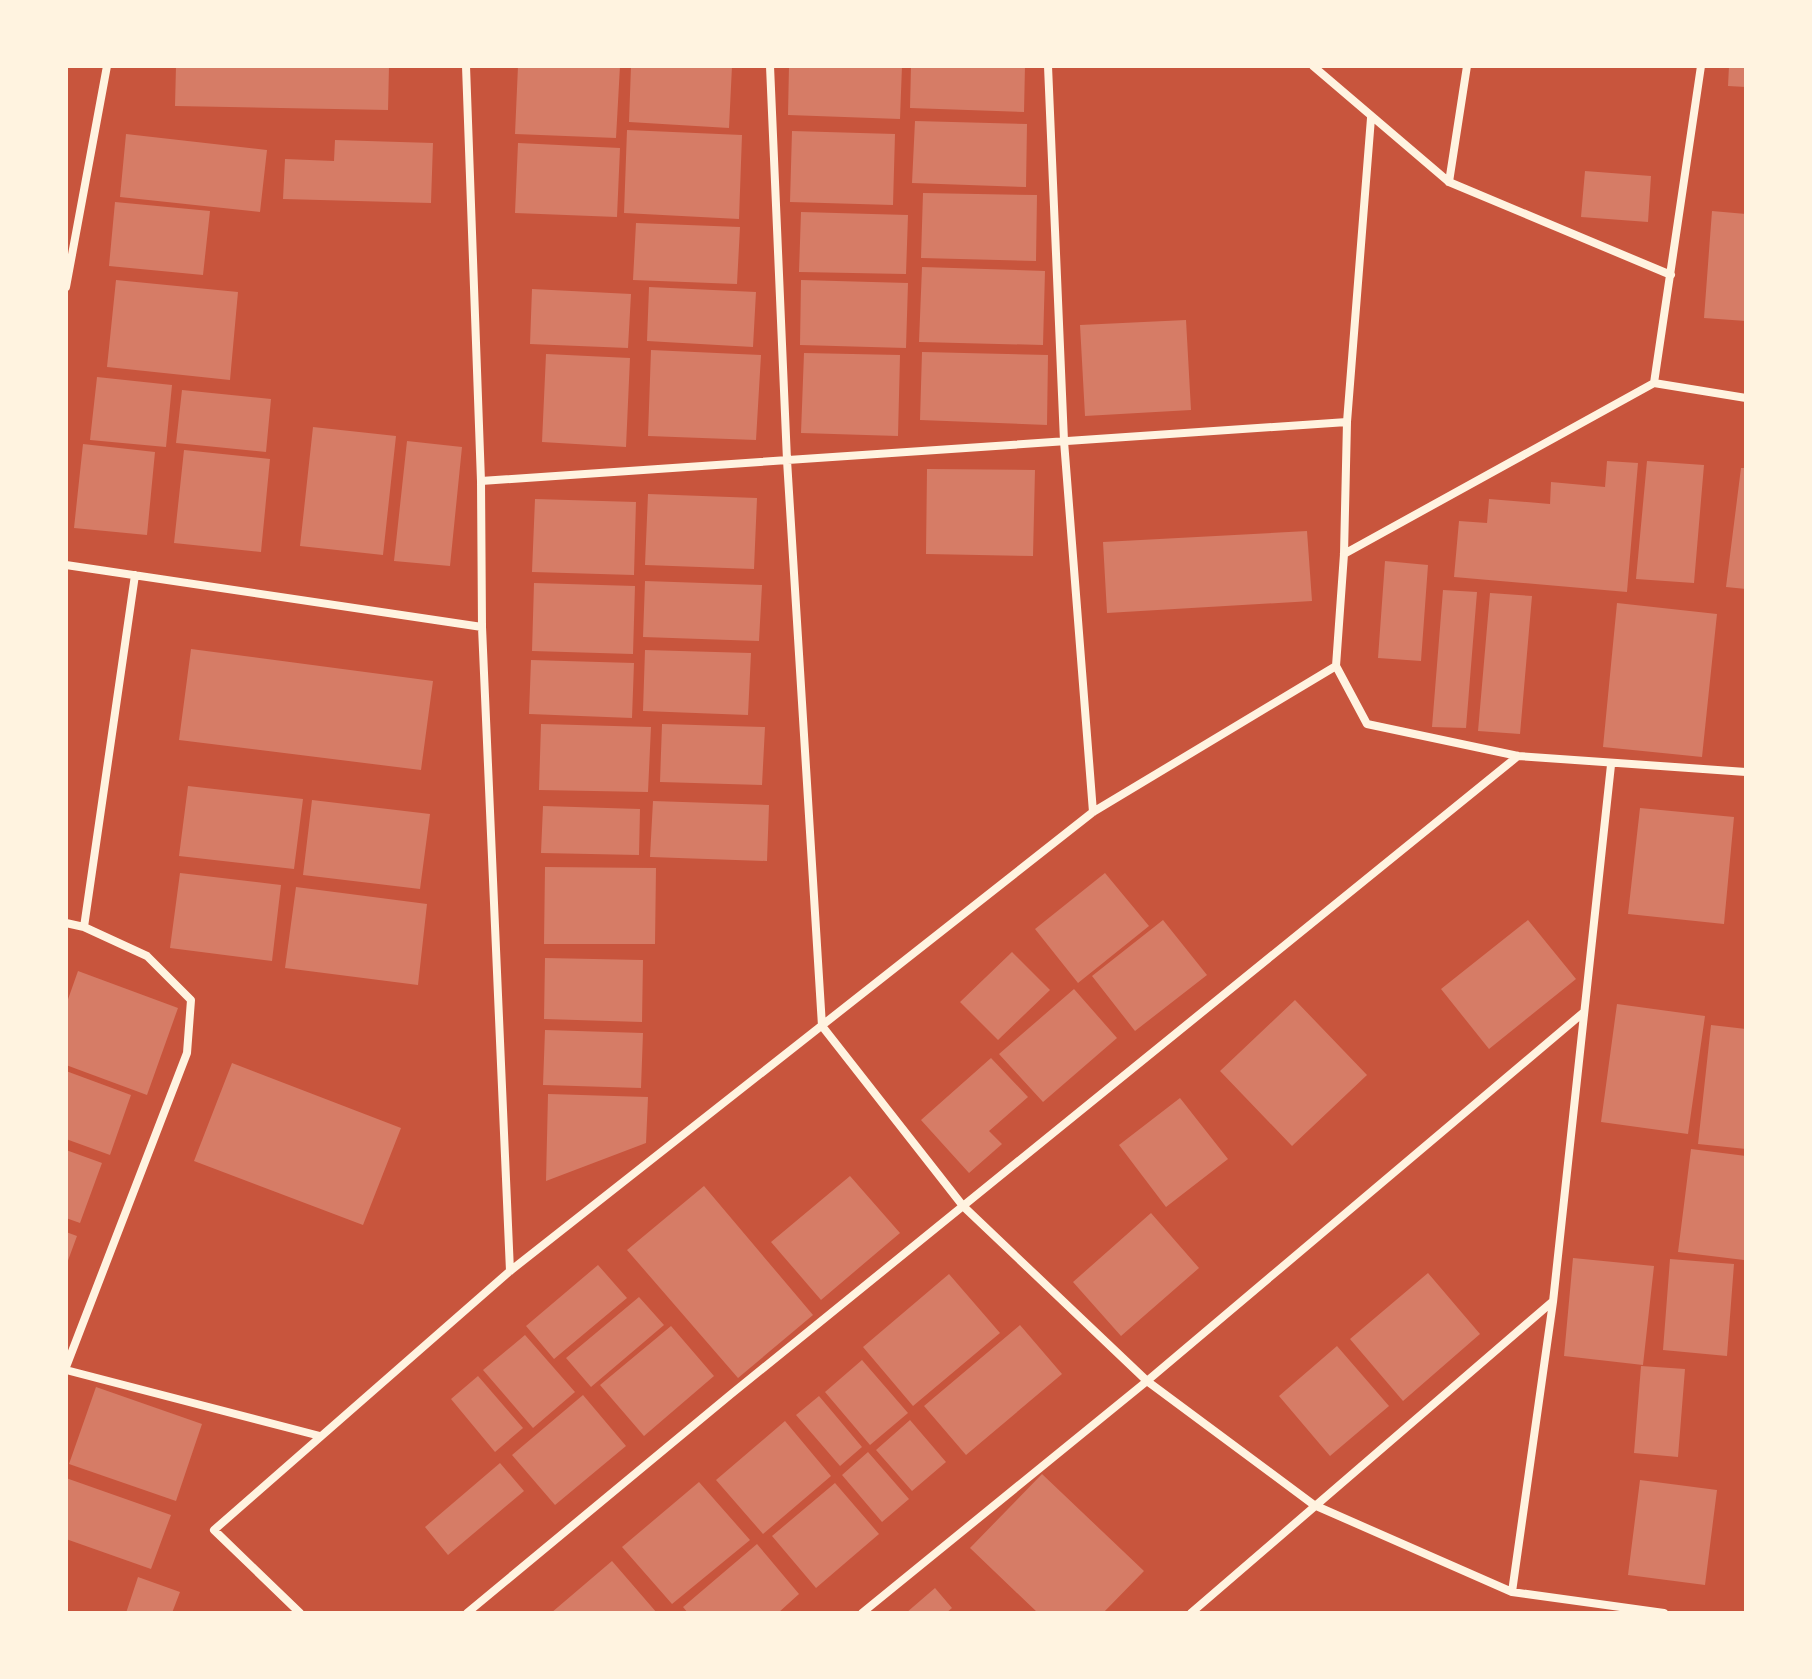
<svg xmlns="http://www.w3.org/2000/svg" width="1812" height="1679" font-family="Jost,sans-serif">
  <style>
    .building { fill: #d67c66 }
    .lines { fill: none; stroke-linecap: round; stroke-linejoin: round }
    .minor { stroke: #fff3e0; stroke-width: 8 }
  </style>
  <rect width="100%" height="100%" fill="#c8553d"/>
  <path class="building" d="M 176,66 L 389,66 L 388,110 L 175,106 Z
    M 518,66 L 620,66 L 616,138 L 515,134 Z
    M 631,66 L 732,66 L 729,128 L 629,122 Z
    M 789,66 L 902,66 L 900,119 L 788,115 Z
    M 911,66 L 1025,66 L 1024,112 L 910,108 Z
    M 1729,66 L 1746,66 L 1746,87 L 1728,86 Z
    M 915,121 L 1027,124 L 1026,187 L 912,183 Z
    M 627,130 L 742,135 L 739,219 L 624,213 Z
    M 792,131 L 895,134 L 893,205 L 790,202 Z
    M 126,134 L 267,150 L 260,212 L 120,197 Z
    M 335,140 L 433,143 L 431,203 L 283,199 L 285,159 L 334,161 Z
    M 518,143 L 620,148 L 617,217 L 515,213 Z
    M 1585,171 L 1651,176 L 1648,222 L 1581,217 Z
    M 923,193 L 1037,195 L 1036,261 L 921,258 Z
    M 115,202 L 210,211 L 203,275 L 109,266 Z
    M 1712,211 L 1746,214 L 1746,321 L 1704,318 Z
    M 801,212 L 908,215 L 906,274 L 799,272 Z
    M 636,223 L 740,227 L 737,284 L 633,280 Z
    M 922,267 L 1045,271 L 1043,345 L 919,342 Z
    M 116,280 L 238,292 L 230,380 L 107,367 Z
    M 801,280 L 908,283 L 906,348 L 800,345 Z
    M 649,287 L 756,292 L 753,347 L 647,341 Z
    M 532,289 L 631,294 L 628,348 L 530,344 Z
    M 1186,320 L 1191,410 L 1085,416 L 1080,325 Z
    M 651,350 L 761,355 L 756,440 L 648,436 Z
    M 922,352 L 1048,355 L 1047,425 L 920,420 Z
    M 804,353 L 900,355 L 898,436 L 801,433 Z
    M 546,354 L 630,358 L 626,447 L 542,442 Z
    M 97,377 L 172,385 L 166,447 L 90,440 Z
    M 182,390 L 271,399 L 266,452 L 176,443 Z
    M 313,427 L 396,436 L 383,555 L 300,546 Z
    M 407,441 L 462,447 L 450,566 L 394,561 Z
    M 83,444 L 155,452 L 147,535 L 74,528 Z
    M 184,450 L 270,459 L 261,552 L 174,543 Z
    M 1607,461 L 1638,463 L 1627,592 L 1454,577 L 1459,521 L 1487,523 L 1489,499 L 1550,504 L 1551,482 L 1605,487 Z
    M 1647,461 L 1704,465 L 1694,583 L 1636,579 Z
    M 1741,468 L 1746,468 L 1746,589 L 1726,587 Z
    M 927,469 L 1035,470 L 1033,556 L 926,554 Z
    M 648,494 L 757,498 L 754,569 L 645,565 Z
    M 535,499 L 636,502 L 634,575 L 532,572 Z
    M 1307,531 L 1312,601 L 1107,613 L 1103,542 Z
    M 1385,561 L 1428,565 L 1421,661 L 1378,658 Z
    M 645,581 L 762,585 L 759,641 L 643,637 Z
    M 534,583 L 635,586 L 633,654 L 532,651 Z
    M 1443,590 L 1477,592 L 1466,728 L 1432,727 Z
    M 1490,593 L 1532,596 L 1520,734 L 1478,731 Z
    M 1617,603 L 1717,614 L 1702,757 L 1603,747 Z
    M 191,649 L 433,681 L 421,770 L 179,740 Z
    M 645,650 L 751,653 L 748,715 L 643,711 Z
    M 531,660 L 634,663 L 632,718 L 529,714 Z
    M 541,724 L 651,727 L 648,792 L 539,790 Z
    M 662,724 L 765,727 L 762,785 L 660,782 Z
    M 188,786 L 303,799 L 294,869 L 179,856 Z
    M 312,800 L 430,814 L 420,889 L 303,875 Z
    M 653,801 L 769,805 L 767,861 L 650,857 Z
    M 543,806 L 640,809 L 639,855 L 541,853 Z
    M 1640,808 L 1734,817 L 1724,924 L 1628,914 Z
    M 545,867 L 656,868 L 655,944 L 544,944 Z
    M 180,873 L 281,885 L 272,961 L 170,948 Z
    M 1105,873 L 1149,926 L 1078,983 L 1035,929 Z
    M 296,887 L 427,904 L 418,985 L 285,968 Z
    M 1163,920 L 1207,975 L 1135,1031 L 1092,976 Z
    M 1528,920 L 1576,979 L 1489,1049 L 1441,989 Z
    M 1012,952 L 1050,990 L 998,1040 L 960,1002 Z
    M 545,958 L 643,960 L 642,1022 L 544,1019 Z
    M 78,971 L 178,1008 L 147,1095 L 66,1065 L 66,1005 Z
    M 1074,989 L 1117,1038 L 1043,1102 L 999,1054 Z
    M 1295,1000 L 1367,1075 L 1292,1146 L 1220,1071 Z
    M 1617,1004 L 1705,1016 L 1688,1134 L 1601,1122 Z
    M 1711,1025 L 1746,1029 L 1746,1149 L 1698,1144 Z
    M 545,1030 L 643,1033 L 641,1088 L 543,1085 Z
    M 991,1058 L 1028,1097 L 989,1131 L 1002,1144 L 969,1173 L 921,1120 Z
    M 232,1063 L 401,1128 L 363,1225 L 194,1161 Z
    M 66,1071 L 131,1095 L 110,1155 L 66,1139 Z
    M 548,1094 L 648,1097 L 646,1143 L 546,1181 Z
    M 1180,1098 L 1228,1159 L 1166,1207 L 1119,1145 Z
    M 1691,1149 L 1746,1156 L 1744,1260 L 1678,1252 Z
    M 66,1150 L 102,1163 L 80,1223 L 66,1218 Z
    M 850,1176 L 900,1233 L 821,1300 L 771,1242 Z
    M 704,1186 L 813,1315 L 738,1378 L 627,1250 Z
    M 1151,1213 L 1199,1268 L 1121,1336 L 1073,1282 Z
    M 66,1232 L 77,1236 L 66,1266 Z
    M 1573,1258 L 1654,1266 L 1643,1365 L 1564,1356 Z
    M 1670,1259 L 1734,1264 L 1727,1356 L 1663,1350 Z
    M 598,1265 L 627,1298 L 554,1359 L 526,1326 Z
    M 1428,1273 L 1480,1334 L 1403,1401 L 1350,1339 Z
    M 949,1274 L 1000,1333 L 913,1406 L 863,1347 Z
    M 639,1297 L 664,1325 L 591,1387 L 566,1358 Z
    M 1020,1325 L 1062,1374 L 966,1455 L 924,1406 Z
    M 671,1326 L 714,1376 L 644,1436 L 600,1385 Z
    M 525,1335 L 575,1392 L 533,1428 L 483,1370 Z
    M 1337,1346 L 1389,1406 L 1330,1456 L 1279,1396 Z
    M 862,1360 L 908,1413 L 870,1445 L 825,1392 Z
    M 1641,1366 L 1685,1369 L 1678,1457 L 1634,1453 Z
    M 478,1376 L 523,1428 L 495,1452 L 451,1399 Z
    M 96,1387 L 202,1424 L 176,1501 L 69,1464 Z
    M 583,1395 L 626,1446 L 555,1505 L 512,1455 Z
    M 819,1396 L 862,1447 L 840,1466 L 796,1415 Z
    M 910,1420 L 946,1462 L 912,1491 L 876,1450 Z
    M 785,1421 L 831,1476 L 763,1534 L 716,1480 Z
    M 868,1452 L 909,1499 L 882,1522 L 842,1475 Z
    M 500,1463 L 524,1491 L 448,1555 L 425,1527 Z
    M 1042,1474 L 1144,1571 L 1103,1613 L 1038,1613 L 970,1548 Z
    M 66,1478 L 171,1515 L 151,1569 L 66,1539 Z
    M 1640,1480 L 1717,1490 L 1705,1585 L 1628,1575 Z
    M 699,1482 L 750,1540 L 672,1604 L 622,1547 Z
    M 835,1483 L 879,1534 L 816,1588 L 772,1536 Z
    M 757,1544 L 799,1594 L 778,1613 L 688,1613 L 683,1607 Z
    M 612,1561 L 657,1613 L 551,1613 Z
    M 138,1577 L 180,1592 L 172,1613 L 126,1613 Z
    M 935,1588 L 952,1608 L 946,1613 L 906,1613 Z"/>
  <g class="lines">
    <path class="minor" d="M 466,66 L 481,481 L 482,627 L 510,1271
      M 770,66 L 787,460 L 822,1026 L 963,1206 L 1147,1381 L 1314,1505 L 1512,1592 L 1664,1613
      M 1048,66 L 1064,441 L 1093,812
      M 1313,66 L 1449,182 L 1671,275
      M 1449,182 L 1467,66
      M 66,287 L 107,66
      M 1654,383 L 1701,66
      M 481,481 L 1347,422
      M 1344,554 L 1654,383 L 1746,398
      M 66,565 L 482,627
      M 1336,666 L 1367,724 L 1518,756 L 1746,772
      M 66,923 L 84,927 L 147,956 L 191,1000 L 187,1053 L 66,1367
      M 84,927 L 135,575
      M 66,1370 L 320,1436
      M 1512,1592 L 1553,1302 L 1611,765
      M 300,1613 L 214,1530 L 510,1271 L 1093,812 L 1336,666 L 1344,554 L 1347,422 L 1371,118
      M 467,1613 L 730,1395 L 1518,756
      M 862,1613 L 1147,1381 L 1584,1012
      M 1191,1613 L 1552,1302"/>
  </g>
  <rect width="1812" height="1679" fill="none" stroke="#fff3e0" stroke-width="136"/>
</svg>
